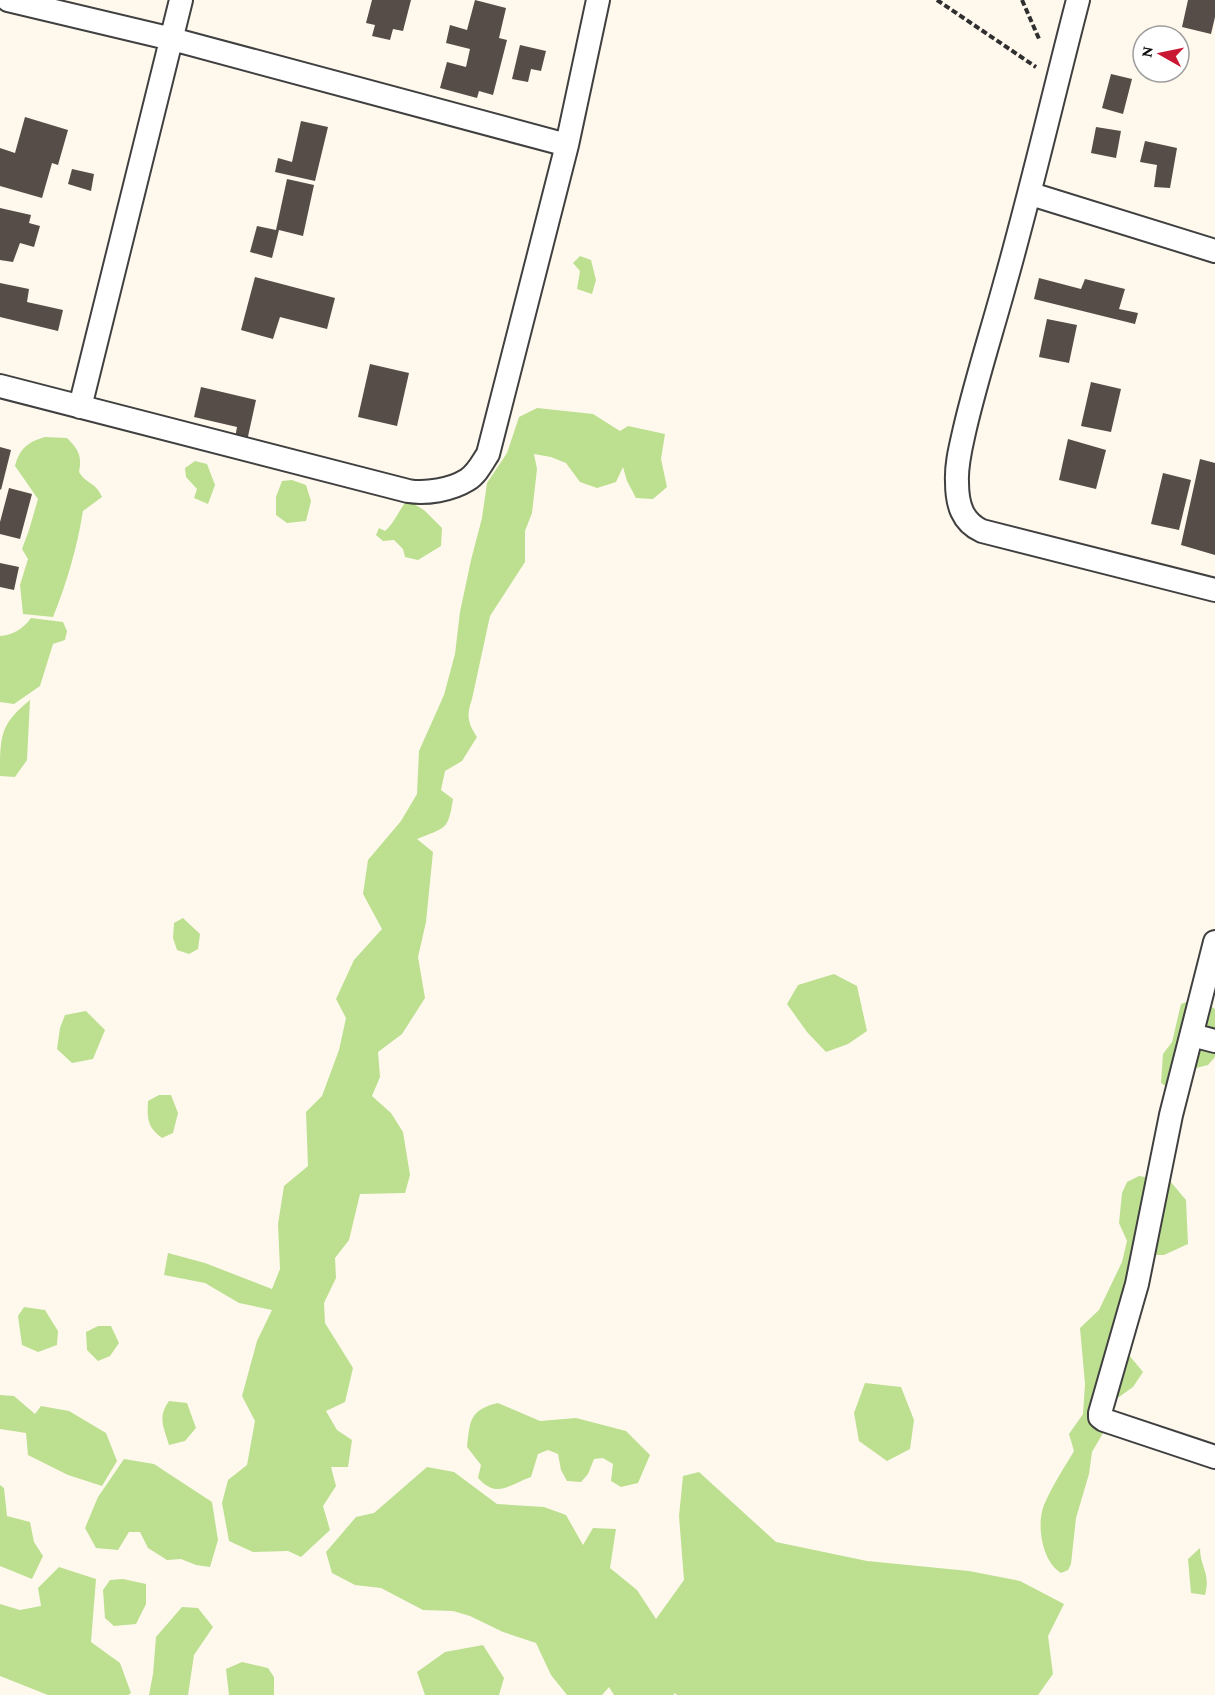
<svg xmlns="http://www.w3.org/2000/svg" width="1215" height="1695" font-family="'Crimson Pro',serif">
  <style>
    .forest { fill: #bcdf90 }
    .building { fill: #564c48 }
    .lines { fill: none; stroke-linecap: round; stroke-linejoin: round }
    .minor-casing { stroke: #404040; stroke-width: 26 }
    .path { stroke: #2f2f2f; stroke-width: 4; stroke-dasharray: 6 3; stroke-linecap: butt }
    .minor { stroke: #fff; stroke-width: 22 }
  </style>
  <rect width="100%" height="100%" fill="#fff9ed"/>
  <path class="forest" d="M 580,256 L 591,260 L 596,280 L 592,294 L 577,289 L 580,271 L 573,263 Z
    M 537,408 L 593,414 L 620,431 L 628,426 L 665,434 L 661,459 L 667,487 L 653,499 L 636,498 L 627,481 L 623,467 L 616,482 L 597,488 L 580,482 L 566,463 L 551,457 L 534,454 L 537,469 L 532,513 L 525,531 L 525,562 L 490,616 L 472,699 C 466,716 468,723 477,737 L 462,761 L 445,771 L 441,790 L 453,799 C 448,831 446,827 417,839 L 433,852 L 426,922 L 418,957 L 425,998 L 402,1034 L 378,1052 L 380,1077 L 372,1096 L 391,1113 L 403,1132 L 410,1175 L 405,1193 L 360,1194 L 349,1240 L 335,1258 L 336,1278 L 324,1303 L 325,1323 L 353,1368 L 345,1402 L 326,1411 L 337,1430 L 352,1440 L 348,1467 L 331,1467 L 336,1486 L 323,1506 L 330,1530 L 301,1557 L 288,1551 L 253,1552 L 229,1541 L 222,1503 L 228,1480 L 247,1465 L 255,1421 L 242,1396 L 257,1341 L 272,1310 L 239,1303 L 205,1283 L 164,1275 L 168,1253 L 205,1263 L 272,1289 L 280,1269 L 278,1224 L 284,1186 L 308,1166 L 306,1112 L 322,1096 L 339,1050 L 346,1018 L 336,999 L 354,960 L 382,929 L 363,894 L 368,860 L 401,821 L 417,794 L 419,751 L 444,695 L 455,654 L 460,612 L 471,560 L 482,518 L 487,483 L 507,453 L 519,417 Z
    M 45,437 L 67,438 C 79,450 82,456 79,472 C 87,485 95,481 102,497 L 83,511 C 77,548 67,582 53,617 L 23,614 L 20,585 L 28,559 L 22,549 L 29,530 L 38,499 L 15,466 C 20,448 28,442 45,437 Z
    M 195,461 L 207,464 L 215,485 L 208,504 L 194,498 L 197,489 L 186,477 L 185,468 Z
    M 292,480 L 306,485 L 311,501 L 306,521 L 287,523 L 276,515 L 276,497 L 282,481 Z
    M 407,500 L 424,510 L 442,528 L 441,546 L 418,560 L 405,557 L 403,549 L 394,540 L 383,541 L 376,535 L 379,528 L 385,531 C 395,522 399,510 407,500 Z
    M 31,618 L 63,622 L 67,631 L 65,640 L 53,644 L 40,686 L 14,704 L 0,702 L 0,636 C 13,635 23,629 31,618 Z
    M 30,700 L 27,760 L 15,777 L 0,776 C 0,736 0,724 30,700 Z
    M 183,918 L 200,934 L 198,949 L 189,954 L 177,950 L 173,938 L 174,923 Z
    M 834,974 L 857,986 L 867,1031 L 848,1044 L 826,1052 L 807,1032 L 787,1004 L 798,985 Z
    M 1192,1000 L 1207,1004 L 1215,1009 L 1215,1057 L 1208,1065 L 1192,1069 L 1173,1091 L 1161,1083 L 1163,1054 L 1172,1042 L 1181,1004 Z
    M 86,1011 L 105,1030 L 93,1059 L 72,1063 L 57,1049 L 60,1028 L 65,1015 Z
    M 159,1095 L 171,1095 L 178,1113 L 173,1133 L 162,1138 C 147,1127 147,1118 148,1101 Z
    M 1139,1176 L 1170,1181 L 1186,1200 L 1188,1244 L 1164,1255 L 1135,1255 L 1124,1349 L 1143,1372 L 1133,1387 L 1119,1397 L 1101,1394 L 1110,1421 L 1092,1452 L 1089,1474 L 1076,1518 L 1071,1564 L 1068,1570 L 1061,1573 C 1042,1562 1036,1524 1044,1505 C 1052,1486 1064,1468 1074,1451 L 1069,1434 L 1083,1414 L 1085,1384 L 1080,1328 L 1099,1310 L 1122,1262 L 1127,1241 L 1119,1223 L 1122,1193 L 1127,1182 Z
    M 24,1307 L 45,1310 L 58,1331 L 57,1345 L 38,1352 L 22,1345 L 18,1316 Z
    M 98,1326 L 111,1326 L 119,1343 L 110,1356 L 98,1361 L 87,1350 L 86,1332 Z
    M 865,1383 L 901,1387 L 914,1420 L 910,1449 L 887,1461 L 859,1441 L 854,1413 Z
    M 0,1395 L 14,1396 L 35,1414 L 41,1406 L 69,1411 L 106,1433 L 117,1461 L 102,1486 L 68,1475 L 28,1455 L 26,1433 L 0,1429 Z
    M 169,1401 L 187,1403 L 196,1428 L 185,1441 L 169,1445 C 164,1427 157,1418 169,1401 Z
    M 498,1403 L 540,1421 L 576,1418 L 626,1431 L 650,1455 L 638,1483 L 621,1487 L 611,1481 L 613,1464 L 603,1458 L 594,1459 L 588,1474 L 581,1482 L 567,1481 L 561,1470 L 558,1454 L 548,1450 L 538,1454 L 531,1477 C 508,1485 497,1499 478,1478 L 481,1465 L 467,1447 C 470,1421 469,1410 498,1403 Z
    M 124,1459 L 154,1464 L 212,1502 L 218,1540 L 210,1567 L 196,1565 L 181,1559 L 167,1560 L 148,1548 L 140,1532 L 129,1532 L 118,1550 L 96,1548 L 85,1528 L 98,1497 Z
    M 427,1467 L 454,1472 L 497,1504 L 544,1507 L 566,1515 L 583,1545 L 593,1528 L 616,1529 L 610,1568 L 637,1590 L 656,1619 L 684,1580 L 679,1516 L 683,1476 L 699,1472 L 776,1542 L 867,1561 L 969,1571 L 1020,1581 L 1064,1604 L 1048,1636 L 1053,1674 L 1038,1695 L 677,1695 L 675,1693 L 673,1695 L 614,1695 L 609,1687 L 602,1695 L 567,1695 L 551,1675 L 536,1643 L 503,1632 L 470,1616 L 453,1611 L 423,1610 L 381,1588 L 355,1585 L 332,1573 L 326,1552 L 356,1517 L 374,1513 Z
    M 0,1485 L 4,1488 L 7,1516 L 30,1522 L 34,1542 L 43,1556 L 32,1579 L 0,1566 Z
    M 1200,1548 C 1200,1567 1211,1573 1205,1595 L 1191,1593 L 1188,1559 Z
    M 59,1567 L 96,1579 L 91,1642 L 120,1663 L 131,1693 L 128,1695 L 48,1695 L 0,1676 L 0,1604 L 20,1610 L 41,1606 L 38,1588 Z
    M 123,1579 L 146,1584 L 146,1604 L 136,1624 L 114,1626 L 105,1618 L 103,1590 L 110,1580 Z
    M 182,1607 L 198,1608 L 213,1627 L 194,1655 L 188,1695 L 149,1695 L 153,1674 L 156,1637 Z
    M 483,1645 L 504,1678 L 499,1695 L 425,1695 L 417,1672 L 445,1652 Z
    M 242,1662 L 268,1668 L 274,1677 L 274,1695 L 229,1695 L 226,1669 Z"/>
  <path class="building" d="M 372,0 L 411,0 L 403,31 L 393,29 L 390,40 L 372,36 L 375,25 L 366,23 Z
    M 475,0 L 506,8 L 499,38 L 507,40 L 493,95 L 479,91 L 477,98 L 440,88 L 447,62 L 466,67 L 470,49 L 446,43 L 450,25 L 467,30 Z
    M 1188,0 L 1215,0 L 1215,17 L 1211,34 L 1182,27 Z
    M 520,45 L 546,51 L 541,71 L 531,69 L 528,82 L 512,79 Z
    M 1111,74 L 1132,79 L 1123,114 L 1102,108 Z
    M 25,117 L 68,130 L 58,165 L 52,163 L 42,198 L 0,186 L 0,148 L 15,153 Z
    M 301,121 L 328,127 L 315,181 L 275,172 L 278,158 L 292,162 Z
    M 1096,127 L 1121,131 L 1116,158 L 1091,153 Z
    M 1145,141 L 1177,148 L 1170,188 L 1154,187 L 1157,165 L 1140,162 Z
    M 72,169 L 94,174 L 91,191 L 68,184 Z
    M 287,179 L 314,185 L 303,236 L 279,230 L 272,258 L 250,252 L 257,226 L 276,230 Z
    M 0,208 L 31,215 L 29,223 L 40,226 L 34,247 L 20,243 L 13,262 L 0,260 Z
    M 255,277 L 335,298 L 327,329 L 280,317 L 273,339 L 241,330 Z
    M 1039,278 L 1081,289 L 1085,279 L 1125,289 L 1119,309 L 1138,313 L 1135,324 L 1034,299 Z
    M 0,283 L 29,289 L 27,302 L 63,310 L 58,331 L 0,317 Z
    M 1047,319 L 1077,325 L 1069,363 L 1039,357 Z
    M 370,364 L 409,373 L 397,426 L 358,417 Z
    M 1091,382 L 1121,389 L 1111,432 L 1081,426 Z
    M 201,387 L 256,400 L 247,441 L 235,438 L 237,427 L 194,417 Z
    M 1068,439 L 1106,450 L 1096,489 L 1059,480 Z
    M 0,447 L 11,450 L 1,490 L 0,489 Z
    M 1200,459 L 1215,463 L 1215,555 L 1181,545 Z
    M 1163,473 L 1191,480 L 1179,530 L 1151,524 Z
    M 9,488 L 32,494 L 20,539 L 0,534 L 0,522 Z
    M 0,563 L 19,567 L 14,590 L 0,587 Z"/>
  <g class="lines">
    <g class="minor-casing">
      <path id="minor" d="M 8,0 L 172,39 L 567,145
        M 1078,0 C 1053,96 1031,192 1004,287 C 991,334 976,381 965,428 C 961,446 956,464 957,482 C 957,504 962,522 982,531 L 1215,590
        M 1031,194 L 1215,251
        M 0,386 L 408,491 C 426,494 451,490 467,480 C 477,474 482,463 488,454 L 567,145 L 598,0
        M 80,407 L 181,0
        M 1215,942 L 1171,1115 L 1137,1284 L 1100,1413 L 1100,1417 L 1104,1420 L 1215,1457
        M 1192,1035 L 1215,1041"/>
    </g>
    <path class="path" d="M 937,0 L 1036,67
      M 1022,0 L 1040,41"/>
    <use href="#minor" class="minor"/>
  </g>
  <g transform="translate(1161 54) rotate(279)"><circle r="28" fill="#ffffff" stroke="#9e9e9e" stroke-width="1.5"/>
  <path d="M0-4.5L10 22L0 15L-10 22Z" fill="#c91834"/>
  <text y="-9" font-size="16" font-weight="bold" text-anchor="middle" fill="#0d0d0d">N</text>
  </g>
</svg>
